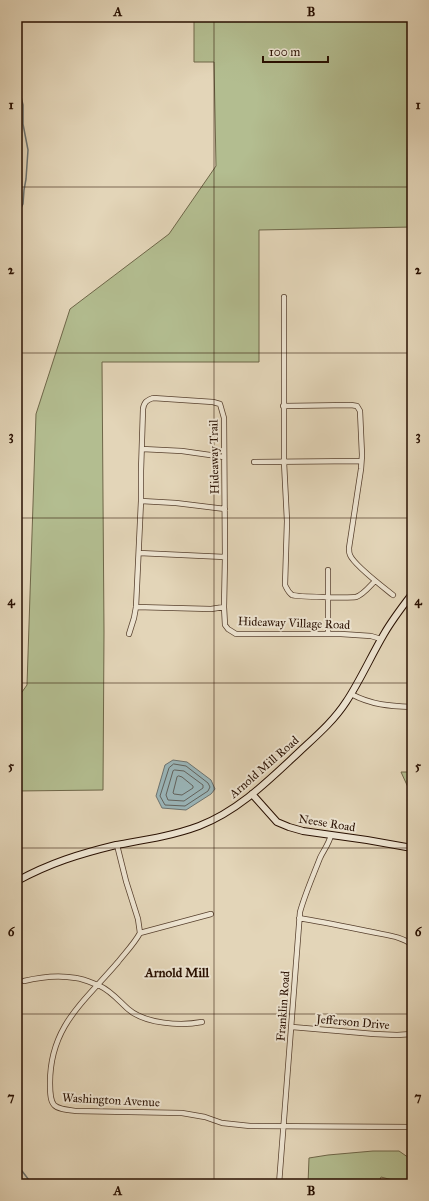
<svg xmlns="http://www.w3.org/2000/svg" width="429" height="1201" font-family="'IM FELL Great Primer',serif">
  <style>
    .green { fill: #b3bd90; stroke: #6e6648 }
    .water { fill: #9ab6ba; stroke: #6c7370 }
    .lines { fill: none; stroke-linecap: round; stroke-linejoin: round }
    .shore { stroke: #61625d; stroke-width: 1 }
    .stream { stroke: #6c7370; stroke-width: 1.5 }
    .street-casing { stroke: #57402e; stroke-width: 6 }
    .secondary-casing { stroke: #280f00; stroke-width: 8 }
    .street { stroke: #ede4d1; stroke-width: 4.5 }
    .secondary { stroke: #ede4d1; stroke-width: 6 }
    .grid { fill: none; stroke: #280f00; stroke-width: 1; stroke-opacity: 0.55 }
    .labels { text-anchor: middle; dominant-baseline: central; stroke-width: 4; stroke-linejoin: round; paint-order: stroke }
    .street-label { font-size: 12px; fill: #280f00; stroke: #ede4d1 }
    .neighbourhood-label { font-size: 13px; font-weight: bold; fill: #280f00; stroke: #ede4d1 }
    .neatline { fill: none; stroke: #280f00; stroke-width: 1.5 }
    .grid-label { font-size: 13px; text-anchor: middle; font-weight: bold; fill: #280f00 }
  </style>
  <rect width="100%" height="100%" fill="#e3d5b8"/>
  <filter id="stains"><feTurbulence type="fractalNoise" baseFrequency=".005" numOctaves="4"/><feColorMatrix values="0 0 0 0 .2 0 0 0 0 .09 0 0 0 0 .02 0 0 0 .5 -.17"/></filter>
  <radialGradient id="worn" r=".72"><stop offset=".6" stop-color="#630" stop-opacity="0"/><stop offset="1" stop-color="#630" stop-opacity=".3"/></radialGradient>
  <path class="green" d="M 194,17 L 412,17 L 412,227 L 259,230 L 259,362 L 102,362 L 104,632 L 103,790 L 17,791 L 17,699 L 27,685 L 36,414 L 70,309 L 169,234 L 216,166 L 214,62 L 194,62 Z
    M 401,772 L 412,772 L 412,796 Z
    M 373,1151 L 399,1151 L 412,1160 L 412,1184 L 401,1184 L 400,1182 L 381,1177 L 378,1184 L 308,1184 L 309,1158 L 328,1155 Z"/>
  <path class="water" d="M 173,760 L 187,762 L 211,780 L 215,789 L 211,794 L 186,810 L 162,808 L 156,796 L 165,765 Z"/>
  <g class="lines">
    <path class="shore" d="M 174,764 L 186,766 L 208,783 L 210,787 L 208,791 L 185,806 L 165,805 L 160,796 L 169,768 Z
      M 175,770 L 184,771 L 203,785 L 203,788 L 184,801 L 168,800 L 166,795 L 173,771 Z
      M 179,776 L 182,777 L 193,786 L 193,788 L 182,795 L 174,794 L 173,793 L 177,777 Z"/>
    <path class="stream" d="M 17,91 L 21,97 L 23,105 L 23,124 L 28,150 L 26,179 L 24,190 L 23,204 L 17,216
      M 17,1167 L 22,1171 L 32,1184"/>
    <g class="street-casing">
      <path id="street" d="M 284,297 L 284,462 L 287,521 L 285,585 C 287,589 288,592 292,595 C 298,597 348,598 356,597 C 363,595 370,586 375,581
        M 283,406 L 351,405 L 357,406 L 360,411 L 362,455 L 361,469 L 349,548 C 349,550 349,553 350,555 C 354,565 383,587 393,595
        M 142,449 L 182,451 L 224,457
        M 254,462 L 361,461
        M 141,501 L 176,503 L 225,509
        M 139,553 L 225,557
        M 328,570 L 328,634
        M 136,607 L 211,609 L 224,607
        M 129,634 L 134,618 L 136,607 L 141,501 L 141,471 L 143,409 C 144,402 147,400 153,398 L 213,402 L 220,404 L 224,418 L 225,557 L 224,607 L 225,625 L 228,629 L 236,634 L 341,634 L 371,636 L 381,639
        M 351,694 C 372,705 389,706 412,707
        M 117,845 L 126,881 L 138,919 L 140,933 C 134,944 125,953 118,962 C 84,1002 50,1026 50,1083 C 50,1108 53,1108 76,1111 L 182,1113 L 205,1117 L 222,1123 L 250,1126 L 412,1127
        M 299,918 C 323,922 347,927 372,932 C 385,935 402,936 412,945
        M 140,933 L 211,914
        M 24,981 C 40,977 60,975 76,978 C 84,979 92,983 100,986 C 111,991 119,1001 128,1009 C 145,1024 181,1026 202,1022
        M 292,1027 L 374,1034 L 397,1035 L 412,1034
        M 279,1184 L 300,912 C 305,894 313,876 320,858 C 323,851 329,844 331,835"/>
    </g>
    <g class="secondary-casing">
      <path id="secondary" d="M 252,794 L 277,822 L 289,827 L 303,831 L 367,840 L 412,848
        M 17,881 C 50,863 79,854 116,845 C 144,840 172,836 199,826 C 238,811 268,781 298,753 C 315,737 333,722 346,702 C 360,681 371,656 384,634 C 392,620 402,607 412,594"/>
    </g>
    <use href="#street" class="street"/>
    <use href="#secondary" class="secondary"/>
  </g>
  <path class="grid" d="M 214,17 L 214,1184M 17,187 L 412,187M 17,353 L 412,353M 17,518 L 412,518M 17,683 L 412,683M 17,848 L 412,848M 17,1014 L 412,1014"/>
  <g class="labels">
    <g class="street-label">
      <text transform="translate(214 457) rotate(-91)">Hideaway Trail</text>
      <text transform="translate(294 623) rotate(2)">Hideaway Village Road</text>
      <text transform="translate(264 767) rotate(-41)">Arnold Mill Road</text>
      <text transform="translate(327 823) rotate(9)">Neese Road</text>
      <text transform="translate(283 1006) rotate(-86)">Franklin Road</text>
      <text transform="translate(353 1022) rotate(5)">Jefferson Drive</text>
      <text transform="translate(111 1100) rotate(3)">Washington Avenue</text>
    </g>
    <g class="neighbourhood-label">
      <text x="177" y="973">Arnold Mill</text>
    </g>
  </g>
  <rect width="429" height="1201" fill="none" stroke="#e3d5b8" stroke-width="44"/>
  <path d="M263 56v6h65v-6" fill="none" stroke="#280f00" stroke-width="2"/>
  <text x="269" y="56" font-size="12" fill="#280f00" stroke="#ede4d1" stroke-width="3" paint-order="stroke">100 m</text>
  <rect x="22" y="22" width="385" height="1157" class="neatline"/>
  <g class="grid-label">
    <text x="118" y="16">A</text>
    <text x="311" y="16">B</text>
    <text x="11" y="109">1</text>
    <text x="418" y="109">1</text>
    <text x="11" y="274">2</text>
    <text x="418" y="274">2</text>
    <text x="11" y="440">3</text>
    <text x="418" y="440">3</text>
    <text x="11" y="605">4</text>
    <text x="418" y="605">4</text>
    <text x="11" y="770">5</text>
    <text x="418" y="770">5</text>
    <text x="11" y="936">6</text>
    <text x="418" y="936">6</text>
    <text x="11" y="1101">7</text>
    <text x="418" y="1101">7</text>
    <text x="118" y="1195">A</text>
    <text x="311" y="1195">B</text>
  </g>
  <rect width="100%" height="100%" filter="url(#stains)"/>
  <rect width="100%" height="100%" fill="url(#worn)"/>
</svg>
